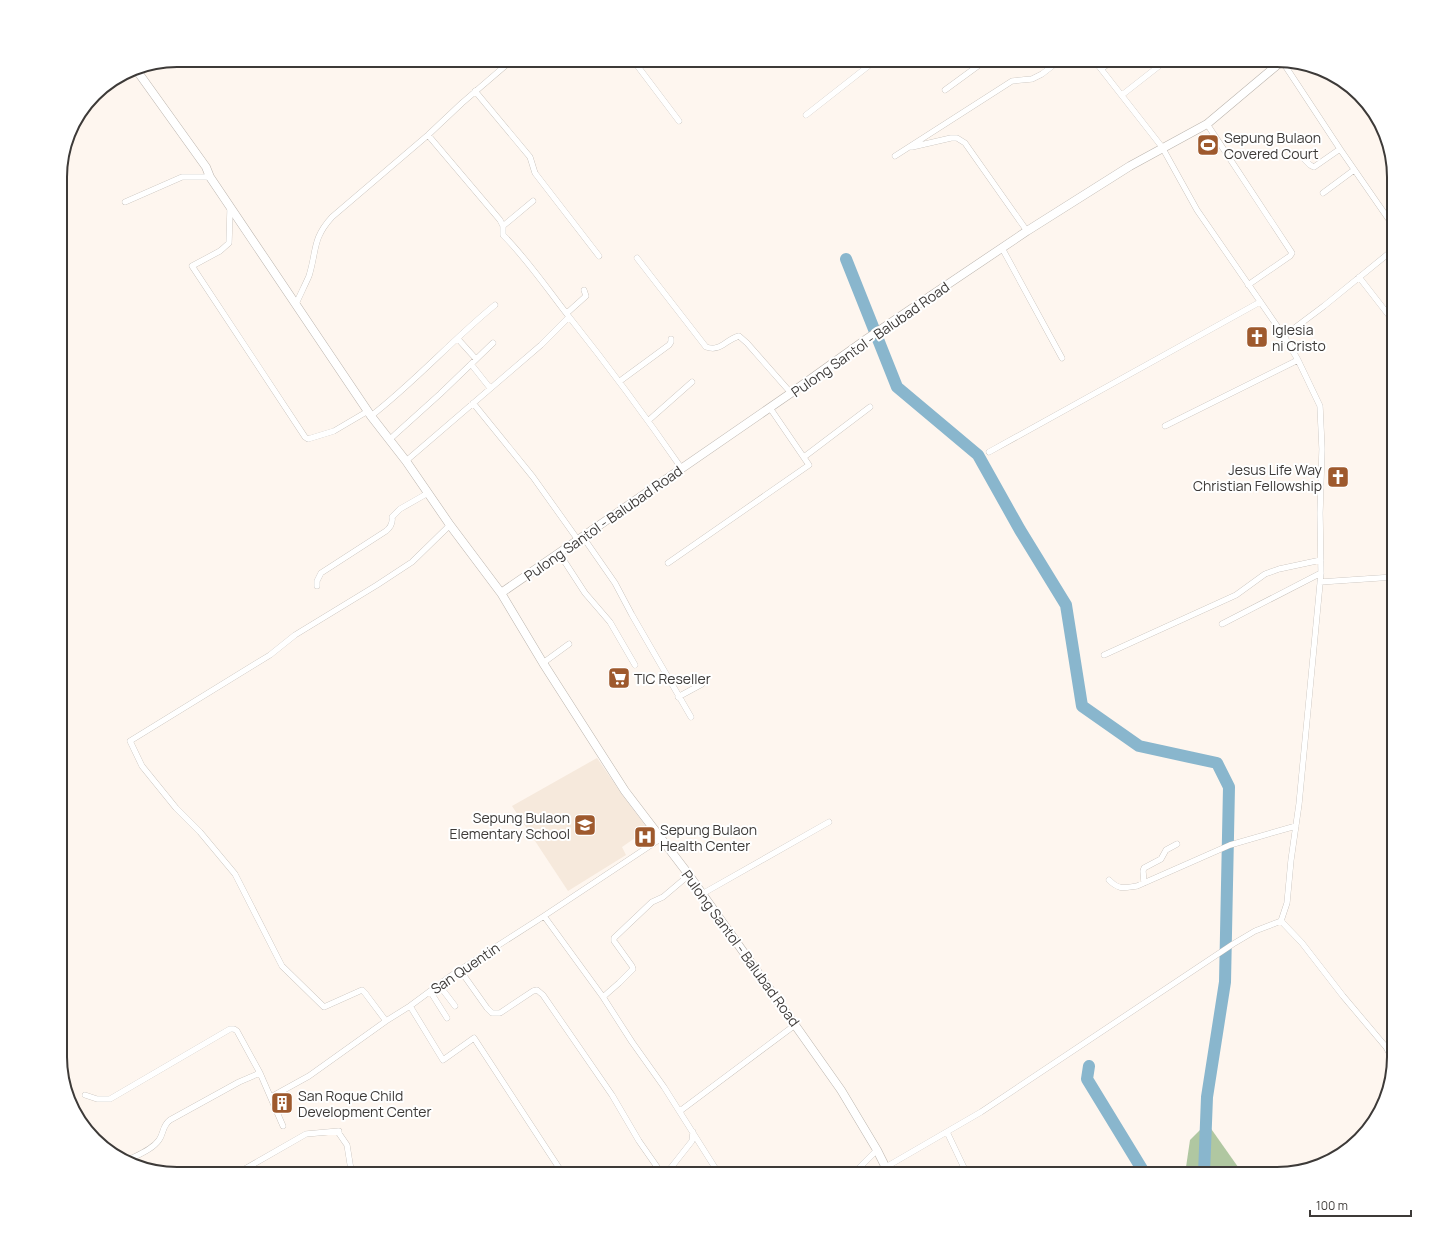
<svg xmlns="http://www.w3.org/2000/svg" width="1454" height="1234" font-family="Manrope,sans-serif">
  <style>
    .built { fill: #f6e9dc }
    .forest { fill: #b0c7a1 }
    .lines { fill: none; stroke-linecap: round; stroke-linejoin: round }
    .river { stroke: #89b6cd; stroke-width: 12 }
    .street-casing { stroke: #bbb4ad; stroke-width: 6 }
    .secondary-casing { stroke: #bbb4ad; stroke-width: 9 }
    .street { stroke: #fff; stroke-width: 5.5 }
    .secondary { stroke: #fff; stroke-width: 8 }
    .labels { text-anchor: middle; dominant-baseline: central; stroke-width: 4; stroke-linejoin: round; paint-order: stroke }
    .poi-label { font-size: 14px; fill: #3d3a38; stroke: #fff; text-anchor: start }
    .street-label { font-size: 14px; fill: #3d3a38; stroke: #fff }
    .rim { fill: none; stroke: #3d3a38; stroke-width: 2 }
  </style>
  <rect width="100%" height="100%" fill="#fef6ef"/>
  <path class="built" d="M 597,758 L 623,796 L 648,829 L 622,847 L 626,855 L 568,891 L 512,806 Z"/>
  <path class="forest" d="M 1207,1123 L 1243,1174 L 1185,1174 L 1190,1140 Z"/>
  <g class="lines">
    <path class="river" d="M 846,259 L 897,387 L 978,455 L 1020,530 L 1066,605 L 1082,706 L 1139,746 L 1217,763 L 1229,787 L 1225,982 L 1207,1097 L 1204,1174
      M 1089,1066 L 1087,1079 L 1145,1174"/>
    <g class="street-casing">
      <path id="street" d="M 633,60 L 679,121
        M 1268,60 L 1275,68
        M 1282,61 L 1340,149 L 1394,227
        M 1101,69 L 1114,60
        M 945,90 L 986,60
        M 475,91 L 530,157 L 535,173 L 599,256
        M 1122,95 L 1159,66
        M 806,115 L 876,60
        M 1207,124 L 1292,253 L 1290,256 L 1248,285
        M 428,135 L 500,220 L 503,226 L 503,235 C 528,260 548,290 570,318 C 609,367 646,417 682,469
        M 912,147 L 951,138 L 957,138 L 965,143 L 1027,231
        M 895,156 L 1012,81 L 1032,79 L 1042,74 L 1060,60
        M 1302,157 L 1310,165 L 1314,167 L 1340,149
        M 1323,193 L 1354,170
        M 125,202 L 182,177 L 210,177
        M 230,209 L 229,243 L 220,251 L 192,266 L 305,437 L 308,439 L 334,431 L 368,411
        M 503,226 L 533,201
        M 1002,248 L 1062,358
        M 637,258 L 706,347 C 721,352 725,340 739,336 L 747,343 L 791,393
        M 1359,277 L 1394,322
        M 296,304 C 300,295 305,285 309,276 C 317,250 312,239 332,217 L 428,135 L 462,103 L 512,60
        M 567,313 L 586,296 L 584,290
        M 1284,336 L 1324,306 L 1394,249
        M 458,339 L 476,359
        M 471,364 L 490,388
        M 620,381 L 669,345 L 671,342 L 671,339
        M 473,403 L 533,477 L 578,540
        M 371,416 C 415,382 452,340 495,305
        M 649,420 L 692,382
        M 1165,426 L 1298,360
        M 389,440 L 440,394 L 493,343
        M 989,452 L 1260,302
        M 804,457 L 870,407
        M 406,461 L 541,345 L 569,317
        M 583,537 L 615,583 L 632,615 L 691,717
        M 559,553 L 585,593 L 610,622 L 635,665
        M 668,563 L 809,465 L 770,408
        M 1320,582 L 1394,577
        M 317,586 L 317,581 L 321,573 L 386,531 C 391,527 393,523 392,517 L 400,509 L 428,493
        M 1222,624 L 1321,573
        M 1104,655 L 1236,595 L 1265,574 L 1279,569 L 1321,560
        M 543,663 L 569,644
        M 678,697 L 702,684
        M 1109,880 C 1119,890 1123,888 1137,886 L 1230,845 L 1296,826
        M 1144,883 L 1143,871 L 1144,868 L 1161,859 L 1166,850 L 1177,844
        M 702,894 L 829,822
        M 544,916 L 603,997 L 632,1042 L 664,1087 L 719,1174
        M 1281,921 L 1302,943 L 1343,996 L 1386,1047 L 1393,1060
        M 460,970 L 487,1008 L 492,1013 L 500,1013 L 533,991 L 537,990 L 543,995 L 612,1095 L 639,1141 L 662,1174
        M 439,985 L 455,1006
        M 430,991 L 447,1018
        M 603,997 L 619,983 L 633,969 L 632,966 L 614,941 L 614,938 L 652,902 L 663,897 L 689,875
        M 410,1006 L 443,1060 L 474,1038 L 563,1174
        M 386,1021 L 365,993 L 362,990 L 324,1007 L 282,966 L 235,874 L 200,832 L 176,808 L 142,766 L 130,741 L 270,655 L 295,635 L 377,585 L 412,562 L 450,525
        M 85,1095 L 97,1099 L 110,1099 L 230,1029 L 234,1029 L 237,1031 L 260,1073 L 283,1126
        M 271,1097 L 309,1076 L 386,1021 L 410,1006 L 452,975 L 544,916 L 660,839
        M 680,1111 L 795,1025
        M 947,1132 L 967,1174
        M 126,1161 C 137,1155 152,1150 159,1140 C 164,1133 162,1126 170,1120 L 239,1082 L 260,1073
        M 886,1167 L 981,1112 L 1233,944 L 1255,931 L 1281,921 L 1287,903 L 1291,860 L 1299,804 L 1321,573 L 1320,513 L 1322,449 L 1320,406 L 1298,360 L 1284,336 L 1197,210 L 1162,147 L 1094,60
        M 236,1174 L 306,1134 L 339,1131 L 338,1132 L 347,1145 L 351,1170
        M 666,1174 L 692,1141 L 693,1132
        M 853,1174 L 877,1150"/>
    </g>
    <g class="secondary-casing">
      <path id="secondary" d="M 135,68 L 206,167 L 210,177 L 371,416 L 406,461 L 450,525 L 501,593 L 543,663 L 625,791 L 689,875 L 841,1090 L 877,1150 L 889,1174
        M 501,593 L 791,393 L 868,338 L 1027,231 L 1130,166 L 1207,124 L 1282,61"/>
    </g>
    <use href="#street" class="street"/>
    <use href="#secondary" class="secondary"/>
  </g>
  <defs>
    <g id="stadium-square" transform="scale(1.15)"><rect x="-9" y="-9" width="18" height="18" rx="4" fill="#9e592d" stroke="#fff"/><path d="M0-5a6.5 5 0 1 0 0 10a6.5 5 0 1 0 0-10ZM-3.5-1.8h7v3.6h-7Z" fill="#fff"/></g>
    <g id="church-square" transform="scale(1.15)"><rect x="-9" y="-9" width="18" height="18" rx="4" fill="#9e592d" stroke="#fff"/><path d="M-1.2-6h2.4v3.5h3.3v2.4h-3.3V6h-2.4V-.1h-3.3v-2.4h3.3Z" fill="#fff"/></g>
    <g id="supermarket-square" transform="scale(1.15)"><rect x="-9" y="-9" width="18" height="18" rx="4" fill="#9e592d" stroke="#fff"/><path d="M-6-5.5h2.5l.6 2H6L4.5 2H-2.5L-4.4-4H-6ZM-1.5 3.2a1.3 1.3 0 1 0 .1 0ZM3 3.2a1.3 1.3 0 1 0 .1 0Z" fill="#fff"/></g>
    <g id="school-square" transform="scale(1.15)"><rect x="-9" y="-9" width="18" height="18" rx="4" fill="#9e592d" stroke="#fff"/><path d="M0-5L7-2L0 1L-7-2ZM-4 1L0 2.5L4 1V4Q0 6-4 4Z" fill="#fff"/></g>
    <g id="hospital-square" transform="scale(1.15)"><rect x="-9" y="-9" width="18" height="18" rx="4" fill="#9e592d" stroke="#fff"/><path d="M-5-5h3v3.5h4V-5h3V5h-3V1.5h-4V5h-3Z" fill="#fff"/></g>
    <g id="building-square" transform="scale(1.15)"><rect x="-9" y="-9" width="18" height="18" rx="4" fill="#9e592d" stroke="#fff"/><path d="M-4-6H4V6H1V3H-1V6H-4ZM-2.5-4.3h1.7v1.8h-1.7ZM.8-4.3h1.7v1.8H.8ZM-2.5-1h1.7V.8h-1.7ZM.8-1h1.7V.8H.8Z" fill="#fff"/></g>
  </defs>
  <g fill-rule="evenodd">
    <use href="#stadium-square" x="1208" y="145"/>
    <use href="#church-square" x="1257" y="337"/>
    <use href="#church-square" x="1338" y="477"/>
    <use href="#supermarket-square" x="619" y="678"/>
    <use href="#school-square" x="585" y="825"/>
    <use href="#hospital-square" x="645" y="837"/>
    <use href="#building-square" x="282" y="1103"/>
  </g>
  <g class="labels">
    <g class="poi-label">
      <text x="1224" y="137">Sepung Bulaon<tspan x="1224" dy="16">Covered Court</tspan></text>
      <text x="1272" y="329">Iglesia<tspan x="1272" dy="16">ni Cristo</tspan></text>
      <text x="1322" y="469" text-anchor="end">Jesus Life Way<tspan x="1322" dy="16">Christian Fellowship</tspan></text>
      <text x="634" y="678">TIC Reseller</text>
      <text x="570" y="817" text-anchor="end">Sepung Bulaon<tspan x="570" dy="16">Elementary School</tspan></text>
      <text x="660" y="829">Sepung Bulaon<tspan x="660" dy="16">Health Center</tspan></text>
      <text x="298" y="1095">San Roque Child<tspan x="298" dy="16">Development Center</tspan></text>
    </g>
    <g class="street-label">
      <text transform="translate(870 339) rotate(-35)">Pulong Santol - Balubad Road</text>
      <text transform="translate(603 523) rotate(-35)">Pulong Santol - Balubad Road</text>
      <text transform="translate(741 948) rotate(54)">Pulong Santol - Balubad Road</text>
      <text transform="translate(465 968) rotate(-34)">San Quentin</text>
    </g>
  </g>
  <path d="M0 0H1454V1234H0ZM177 67H1277A110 110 0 0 1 1387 177V1057A110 110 0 0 1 1277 1167H177A110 110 0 0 1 67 1057V177A110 110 0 0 1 177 67Z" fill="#fff" fill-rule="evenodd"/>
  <path class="rim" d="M177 67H1277A110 110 0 0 1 1387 177V1057A110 110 0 0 1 1277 1167H177A110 110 0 0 1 67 1057V177A110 110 0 0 1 177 67Z"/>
  <path d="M1310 1210v6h101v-6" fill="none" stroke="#3d3a38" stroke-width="2"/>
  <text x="1316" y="1210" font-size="12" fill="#3d3a38" stroke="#ffffff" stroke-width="3" paint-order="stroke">100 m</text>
</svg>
